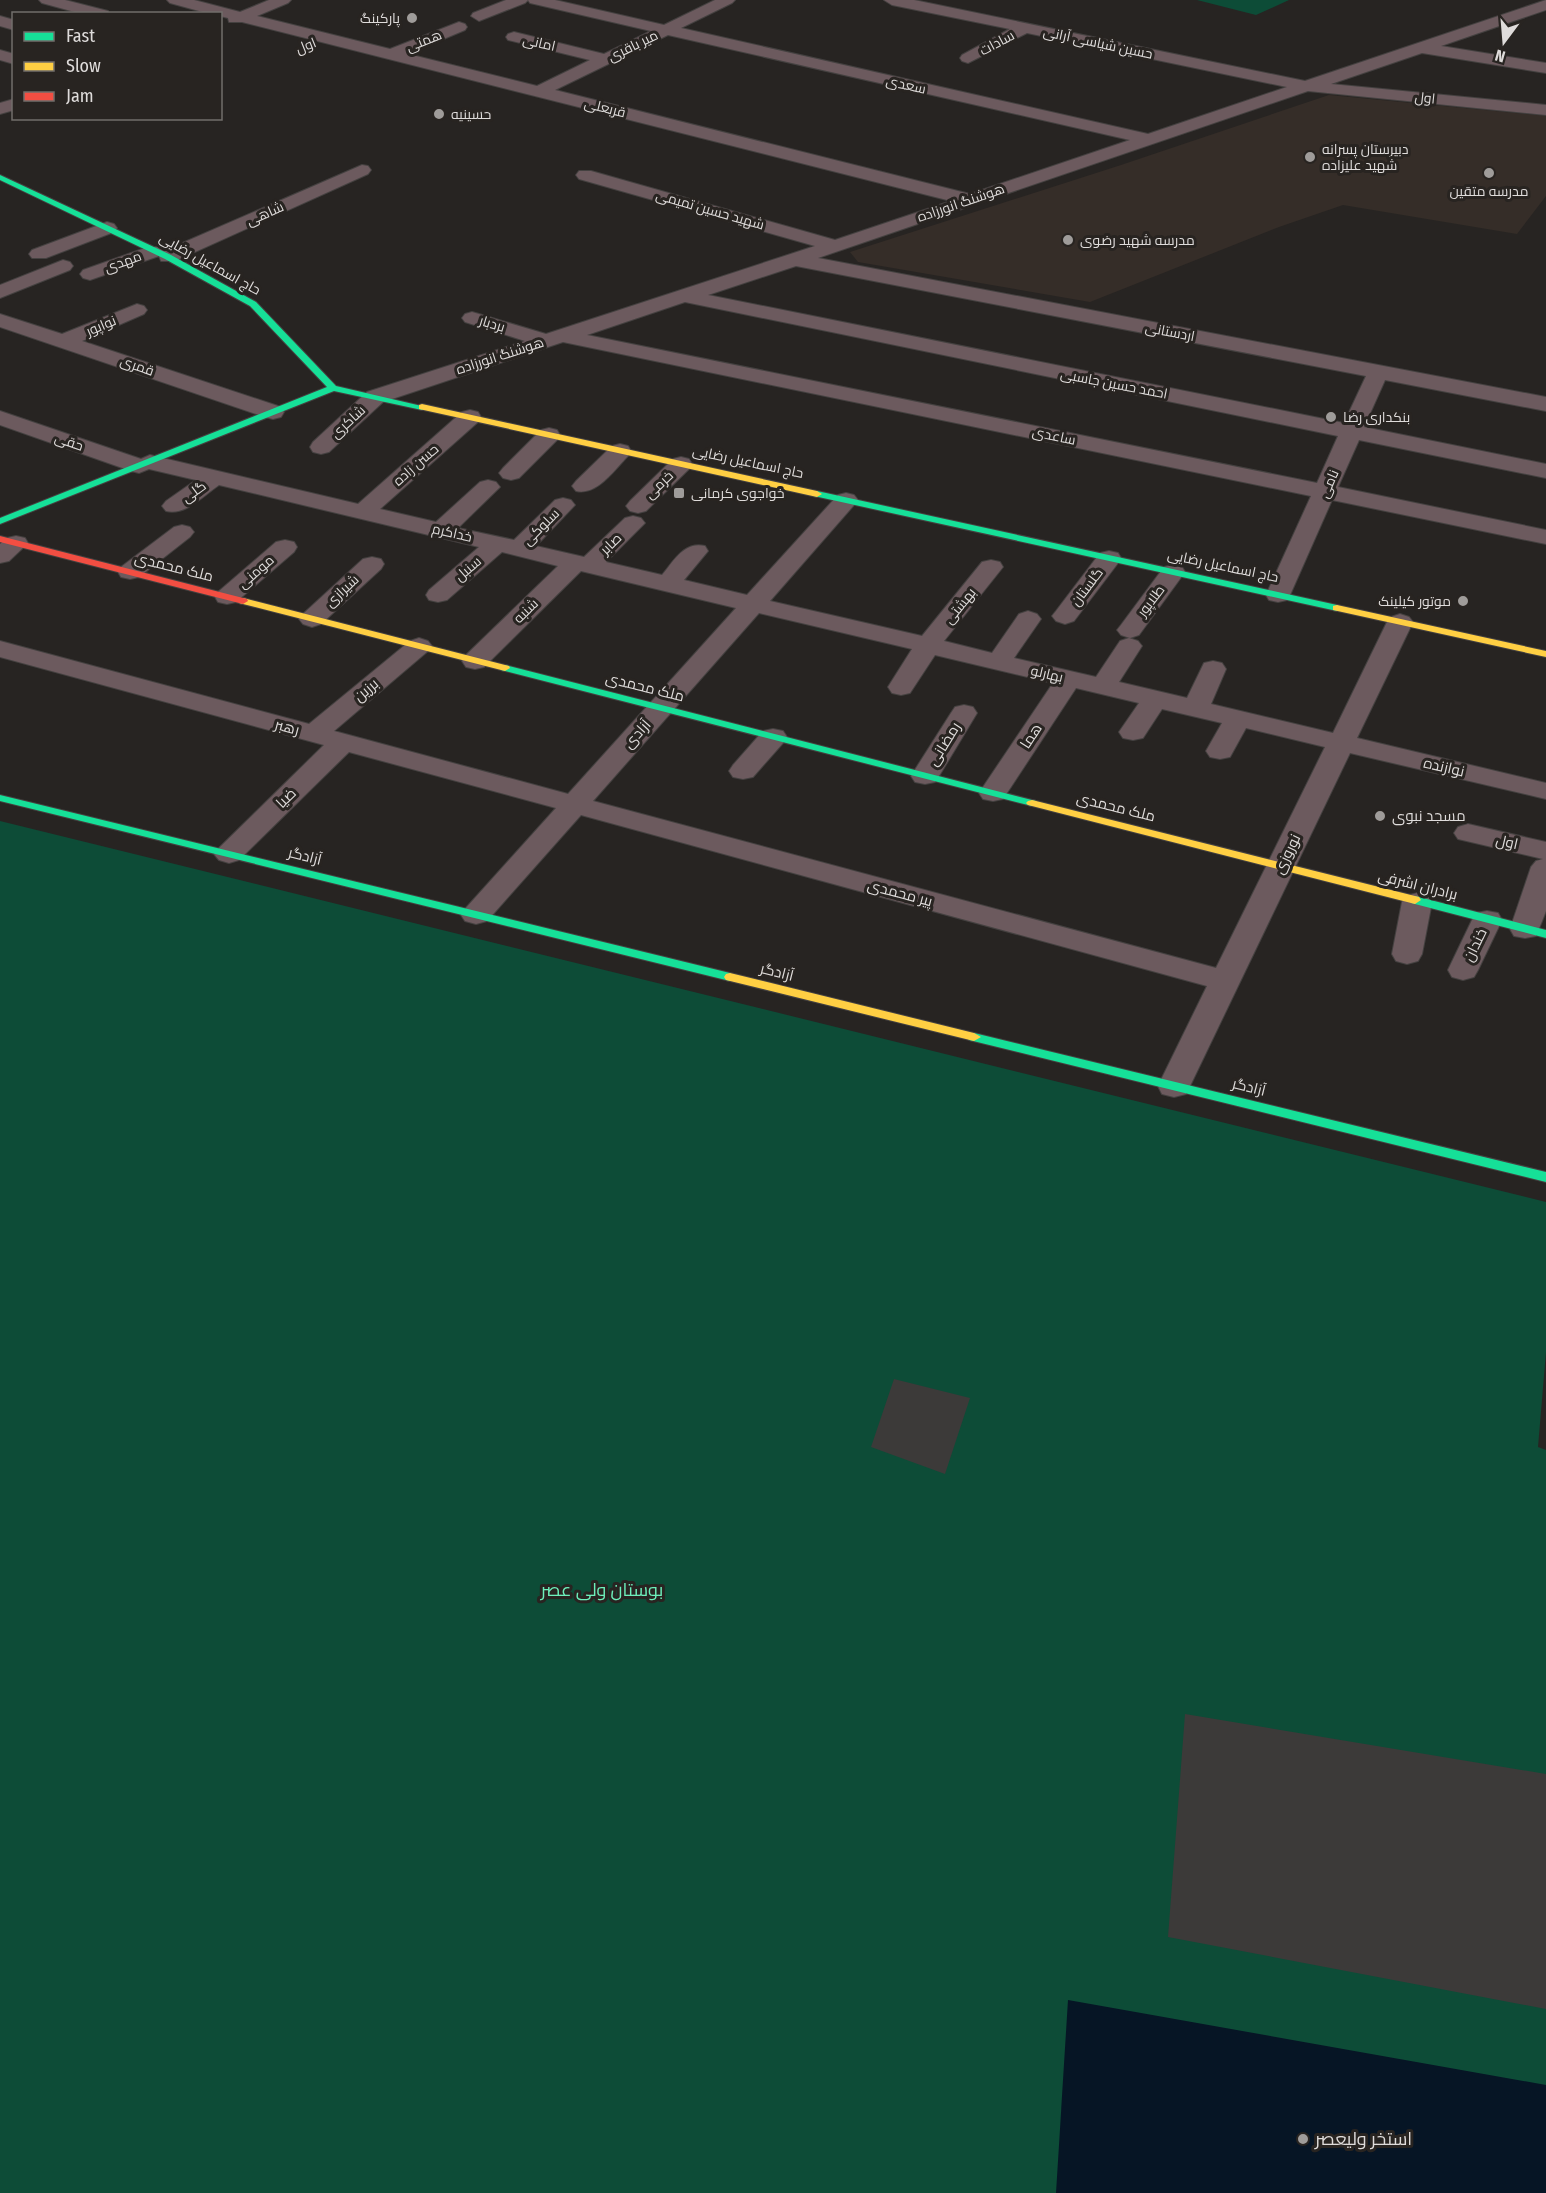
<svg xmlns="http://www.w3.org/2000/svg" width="1546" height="2193" font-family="'Fira Sans Condensed',Cairo,sans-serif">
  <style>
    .built { fill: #352d28 }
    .green { fill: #0d4c37 }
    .water { fill: #061525 }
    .building { fill: #3c3a39 }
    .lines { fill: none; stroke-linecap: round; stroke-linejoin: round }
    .street-casing { stroke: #444140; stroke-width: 2 }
    .fast-casing { stroke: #444140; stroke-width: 2 }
    .slow-casing { stroke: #444140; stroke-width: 2 }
    .jam-casing { stroke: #444140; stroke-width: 2 }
    .street { fill: #6c5a5e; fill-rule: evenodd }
    .fast { fill: #16e098; fill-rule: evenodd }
    .slow { fill: #ffcf43; fill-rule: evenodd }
    .jam { fill: #f24e42; fill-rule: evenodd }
    .poi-dot { fill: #9f9c9a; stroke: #282421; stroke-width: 2 }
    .labels { text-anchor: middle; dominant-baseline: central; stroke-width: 6; stroke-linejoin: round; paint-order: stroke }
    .far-poi-label { font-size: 14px; fill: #dfdcdb; stroke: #282421; text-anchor: start }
    .far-street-label { font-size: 14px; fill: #dfdcdb; stroke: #282421 }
    .street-label { font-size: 15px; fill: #dfdcdb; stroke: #282421 }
    .poi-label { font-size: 15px; fill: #dfdcdb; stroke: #282421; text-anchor: start }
    .near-park-label { font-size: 18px; fill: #6df0bb; stroke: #282421 }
    .near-poi-label { font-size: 18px; fill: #dfdcdb; stroke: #282421; text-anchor: start }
  </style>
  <rect width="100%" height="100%" fill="#272422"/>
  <path class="built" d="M 1329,95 L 1546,116 L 1546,196 L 1517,234 L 1343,205 L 1279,227 L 1090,302 L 858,262 L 850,252 L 1121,165 Z"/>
  <path class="green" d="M 1197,0 L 1289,0 L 1256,15 Z
    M 0,821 L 1546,1202 L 1546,1352 L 1538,1447 L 1546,1450 L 1546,2193 L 0,2193 Z"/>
  <path class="water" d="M 1068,2000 L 1546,2085 L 1546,2193 L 1056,2193 Z"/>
  <path class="building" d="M 894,1379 L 970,1398 L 945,1474 L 871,1447 Z
    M 1185,1714 L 1546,1774 L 1546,2009 L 1168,1937 Z"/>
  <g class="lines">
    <g class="street-casing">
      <path id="street" d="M 39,0 L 65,0 L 108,11 L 109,14 L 82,14 L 42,3 Z
        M 167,0 L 194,0 L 240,12 L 269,0 L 291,0 L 288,3 L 257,16 L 390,49 L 459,22 L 465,24 L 467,27 L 465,30 L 408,54 L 537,86 L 590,60 L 508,40 L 506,37 L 508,34 L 514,32 L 604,54 L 651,31 L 530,3 L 528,0 L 525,3 L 479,21 L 471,16 L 473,13 L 506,0 L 555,0 L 664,25 L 715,0 L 735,0 L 732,3 L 681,28 L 1148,134 L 1287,87 L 1027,33 L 968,63 L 962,61 L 960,58 L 962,55 L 1010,29 L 892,5 L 884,0 L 914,0 L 1305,81 L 1546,0 L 1546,10 L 1441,46 L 1546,63 L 1546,73 L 1422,53 L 1331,84 L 1546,105 L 1546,115 L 1308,91 L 818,258 L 1546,397 L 1546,411 L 1385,380 L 1364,427 L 1546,464 L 1546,478 L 1359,440 L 1338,487 L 1546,530 L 1546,544 L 1332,500 L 1290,595 L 1287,600 L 1278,602 L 1269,600 L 1266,595 L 1311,496 L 563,342 L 383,402 L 329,452 L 321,454 L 313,452 L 310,447 L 313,442 L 367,392 L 525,341 L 465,322 L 462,318 L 465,314 L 472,312 L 479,314 L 546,334 L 815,246 L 579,179 L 576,175 L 579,171 L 591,171 L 835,240 L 951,201 L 242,22 L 229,22 L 228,18 L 220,16 L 220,14 L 210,14 L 170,3 ZM 668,35 L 1130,140 L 970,194 L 555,90 ZM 796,266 L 1366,376 L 1344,423 L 708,295 ZM 685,302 L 1338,436 L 1317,483 L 587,335 Z
        M 0,16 L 14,20 L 14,30 L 0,26 Z
        M 0,50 L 14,54 L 14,64 L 0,60 Z
        M 14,99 L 14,110 L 0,114 L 0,103 Z
        M 362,165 L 368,166 L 371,170 L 368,174 L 175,261 L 161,261 L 159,256 L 90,280 L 83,278 L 80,274 L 83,270 L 148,247 L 162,247 L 164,251 Z
        M 107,222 L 114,224 L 117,228 L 114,232 L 46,258 L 32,258 L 29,254 L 32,250 Z
        M 63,260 L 70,262 L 73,266 L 70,270 L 0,298 L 0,285 Z
        M 137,304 L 144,306 L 147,310 L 144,314 L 82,341 L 281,407 L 284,412 L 281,417 L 273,419 L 265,417 L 0,327 L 0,314 L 62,334 Z
        M 470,410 L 478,412 L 481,417 L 478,422 L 380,509 L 436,522 L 480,482 L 488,480 L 496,482 L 500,487 L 458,528 L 514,540 L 555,500 L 563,498 L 571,500 L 575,505 L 536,546 L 584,557 L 625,518 L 633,516 L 641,518 L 645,523 L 606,562 L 662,575 C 674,561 684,541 705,546 L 708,551 L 684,580 L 747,595 L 838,495 L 846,493 L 854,495 L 858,500 L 854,505 L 770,601 L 922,636 L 982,562 L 991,560 L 1000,562 L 1003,567 L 944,641 L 992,653 L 1019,614 L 1028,611 L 1037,614 L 1041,619 L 1014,658 L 1096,677 L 1120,641 L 1129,638 L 1138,641 L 1142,646 L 1119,682 L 1187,698 L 1204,663 L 1213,661 L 1222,663 L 1226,669 L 1211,704 L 1333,733 L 1387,622 L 1391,617 L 1400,614 L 1409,617 L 1413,622 L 1357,738 L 1546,783 L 1546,799 L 1350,753 L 1190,1086 L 1186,1094 L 1174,1097 L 1162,1094 L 1158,1086 L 1207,986 L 581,815 L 487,921 L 476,924 L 465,921 L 461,915 L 465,909 L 556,808 L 349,752 L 239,860 L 229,863 L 219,860 L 214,854 L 219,848 L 324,745 L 0,657 L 0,641 L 309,724 L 410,641 L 419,638 L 428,641 L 432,646 L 428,651 L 334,731 L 568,794 L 736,608 L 581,571 L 484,667 L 475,669 L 466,667 L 462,661 L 466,655 L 558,566 L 502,552 L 447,600 L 438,602 L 429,600 L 426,595 L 429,590 L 479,547 L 219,485 C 203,496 185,516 166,511 L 162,506 L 166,501 L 196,480 L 149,469 L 139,473 L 131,471 L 0,425 L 0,411 L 141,459 L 150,455 L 358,504 L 462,412 ZM 759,613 L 912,649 L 888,687 L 892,693 L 901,695 L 910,693 L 935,655 L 1053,683 L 979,793 L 983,799 L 993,801 L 1003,799 L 1076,688 L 1139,703 L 1119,732 L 1123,738 L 1133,740 L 1143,738 L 1162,709 L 1222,723 L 1206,751 L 1210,757 L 1220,759 L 1230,757 L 1246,728 L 1325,747 L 1216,968 L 593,801 Z
        M 549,428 L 557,430 L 560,435 L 557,440 L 519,478 L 511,480 L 503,478 L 499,473 L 503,468 L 541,430 Z
        M 620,444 L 628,446 L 631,451 L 628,456 C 614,470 597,496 576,491 L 572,486 L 576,481 L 612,446 Z
        M 681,457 L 689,459 L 692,464 L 689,469 L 646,511 L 638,513 L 630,511 L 626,506 L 630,501 L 673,459 Z
        M 182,525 L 190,527 L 194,532 L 190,537 L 139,577 L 130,579 L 121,577 L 118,572 L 121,567 L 174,527 Z
        M 16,536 L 25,538 L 28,543 L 9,561 L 0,563 L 0,544 L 7,538 Z
        M 285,540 L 294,542 L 297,547 L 294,552 L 236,602 L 227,604 L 218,602 L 215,597 L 218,592 L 276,542 Z
        M 1109,551 L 1118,553 L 1121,558 L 1118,563 L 1074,621 L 1065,624 L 1056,621 L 1052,616 L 1056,611 L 1100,553 Z
        M 372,557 L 381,559 L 384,564 L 381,569 L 321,624 L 312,627 L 303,624 L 299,619 L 303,614 L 363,559 Z
        M 1173,565 L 1182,567 L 1185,572 L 1139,635 L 1130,638 L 1121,635 L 1117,630 L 1121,625 L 1164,567 Z
        M 964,705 L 973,707 L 977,713 L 939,776 L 935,782 L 925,784 L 915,782 L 911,776 L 951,713 L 955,707 Z
        M 773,729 L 783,731 L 787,737 L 783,743 L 753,777 L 743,779 L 733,777 L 729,771 L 733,765 L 763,731 Z
        M 1468,824 L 1546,842 L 1546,911 L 1536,936 L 1525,938 L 1514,936 L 1510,929 L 1531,867 L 1536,861 L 1543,859 L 1458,839 L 1454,833 L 1458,827 Z
        M 1417,893 L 1428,896 L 1432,902 L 1422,954 L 1418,961 L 1407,964 L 1396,961 L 1392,954 L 1402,902 L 1406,896 Z
        M 1487,911 L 1498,913 L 1502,920 L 1478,970 L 1474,977 L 1463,980 L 1452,977 L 1448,970 L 1472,920 L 1476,913 Z"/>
    </g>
    <g class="fast-casing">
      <path id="fast" d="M 0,175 L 171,255 L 256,302 L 336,386 L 426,407 L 422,410 L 334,391 L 0,524 L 0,518 L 327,387 L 250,306 L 165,259 L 0,180 Z
        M 817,491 L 1337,605 L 1342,608 L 1337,611 L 814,496 L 814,492 Z
        M 505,665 L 1036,801 L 1038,803 L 1032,806 L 501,670 L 500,668 Z
        M 0,795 L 730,973 L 736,977 L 730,981 L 0,801 Z
        M 1415,896 L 1546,930 L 1546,938 L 1411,903 L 1409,900 L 1411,897 Z
        M 974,1033 L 1546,1172 L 1546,1182 L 969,1040 L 967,1037 Z"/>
    </g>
    <g class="slow-casing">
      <path id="slow" d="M 422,404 L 817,491 L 822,494 L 817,497 L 419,409 L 419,405 Z
        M 243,598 L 509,666 L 510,668 L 505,671 L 239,603 L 239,599 Z
        M 1337,605 L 1546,651 L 1546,657 L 1333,610 L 1333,606 Z
        M 1032,800 L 1419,897 L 1421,900 L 1415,904 L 1028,805 L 1026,803 L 1028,801 Z
        M 730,973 L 974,1033 L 981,1037 L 974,1041 L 726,980 L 724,977 L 726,974 Z"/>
    </g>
    <g class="jam-casing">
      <path id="jam" d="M 0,536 L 247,599 L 248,601 L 243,604 L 0,542 Z"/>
    </g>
    <use href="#street" class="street"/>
    <use href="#fast" class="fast"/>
    <use href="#slow" class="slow"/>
    <use href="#jam" class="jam"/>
  </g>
  <g class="poi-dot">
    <circle cx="412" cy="18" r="6"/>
    <circle cx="439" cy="114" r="6"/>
    <circle cx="1310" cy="157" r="6"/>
    <circle cx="1489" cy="173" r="6"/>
    <circle cx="1068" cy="240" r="6"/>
    <circle cx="1331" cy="417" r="6"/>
    <rect x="673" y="487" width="12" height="12" rx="3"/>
    <circle cx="1463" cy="601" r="6"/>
    <circle cx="1380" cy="816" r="6"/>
    <circle cx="1303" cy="2139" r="6"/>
  </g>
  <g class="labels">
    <g class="far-poi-label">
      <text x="400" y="18" text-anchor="end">پارکینگ</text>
      <text x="451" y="114">حسینیه</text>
      <text x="1322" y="149">دبیرستان پسرانه<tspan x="1322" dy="16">شهید علیزاده</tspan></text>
      <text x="1489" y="191" text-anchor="middle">مدرسه متقین</text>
      <text x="1080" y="240">مدرسه شهید رضوی</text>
      <text x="1343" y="417">بنکداری رضا</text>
      <text x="691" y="493">خواجوی کرمانی</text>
      <text x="1451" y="601" text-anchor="end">موتور کیلینک</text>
    </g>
    <g class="far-street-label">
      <text transform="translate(424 41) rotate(-22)">همتی</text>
      <text transform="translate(539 43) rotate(13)">امانی</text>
      <text transform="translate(997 43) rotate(-28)">سادات</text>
      <text transform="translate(1098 43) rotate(12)">حسین شیاسی آرانی</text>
      <text transform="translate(306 46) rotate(-22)">اول</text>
      <text transform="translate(633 46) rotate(-26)">میر باقری</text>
      <text transform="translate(906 85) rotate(13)">سعدی</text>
      <text transform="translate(1425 98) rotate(6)">اول</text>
      <text transform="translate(605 108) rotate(14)">قربعلی</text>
      <text transform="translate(961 203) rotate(-19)">هوشنگ انورزاده</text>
      <text transform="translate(710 210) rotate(16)">شهید حسین تمیمی</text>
      <text transform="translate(265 214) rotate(-24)">شاهی</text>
      <text transform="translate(123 262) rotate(-20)">مهدی</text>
      <text transform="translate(210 264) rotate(29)">حاج اسماعیل رضایی</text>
      <text transform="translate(492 324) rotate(17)">بردبار</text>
      <text transform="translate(101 326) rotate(-23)">نواپور</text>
      <text transform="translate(1170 332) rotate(11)">اردستانی</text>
      <text transform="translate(500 356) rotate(-18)">هوشنگ انورزاده</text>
      <text transform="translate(137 366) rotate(19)">قمری</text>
      <text transform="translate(1114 384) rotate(11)">احمد حسین جاسبی</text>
      <text transform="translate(348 422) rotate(-43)">شاکری</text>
      <text transform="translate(1054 436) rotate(12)">ساعدی</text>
      <text transform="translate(69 442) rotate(19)">حقی</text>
      <text transform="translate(748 462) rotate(12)">حاج اسماعیل رضایی</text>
      <text transform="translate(416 465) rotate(-41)">حسن زاده</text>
      <text transform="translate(1329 484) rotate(-67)">نامی</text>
      <text transform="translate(659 485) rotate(-44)">خرمی</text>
      <text transform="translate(194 492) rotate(-36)">گلی</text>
      <text transform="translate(541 527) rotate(-45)">سلوکی</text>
      <text transform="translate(452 533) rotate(13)">خداکرم</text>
      <text transform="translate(611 544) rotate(-44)">صابر</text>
      <text transform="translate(1223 566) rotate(12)">حاج اسماعیل رضایی</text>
      <text transform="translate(468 569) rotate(-41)">سنبل</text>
      <text transform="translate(256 572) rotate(-41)">مومنی</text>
      <text transform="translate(1087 587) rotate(-53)">گلستان</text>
      <text transform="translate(342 591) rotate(-43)">شیرازی</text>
      <text transform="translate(1151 601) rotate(-53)">طلاپور</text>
      <text transform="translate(960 606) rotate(-51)">بهشتی</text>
      <text transform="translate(526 611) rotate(-44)">شنبه</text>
      <text transform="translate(1047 674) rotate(13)">بهارلو</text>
    </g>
    <g class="street-label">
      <text transform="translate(174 567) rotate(14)">ملک محمدی</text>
      <text transform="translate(645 687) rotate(14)">ملک محمدی</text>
      <text transform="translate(366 690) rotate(-40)">برزین</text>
      <text transform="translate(287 727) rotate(15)">رهبر</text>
      <text transform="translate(637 734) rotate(-48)">آزادی</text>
      <text transform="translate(1031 736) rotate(-57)">هما</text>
      <text transform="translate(944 744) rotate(-58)">رمضانی</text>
      <text transform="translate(1444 767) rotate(13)">نوازنده</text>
      <text transform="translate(286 798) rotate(-44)">ضیا</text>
      <text transform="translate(1116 807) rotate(14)">ملک محمدی</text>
      <text transform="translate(1507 842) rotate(13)">اول</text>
      <text transform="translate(1287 854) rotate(-64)">نوروزی</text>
      <text transform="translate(305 856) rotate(14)">آزادگر</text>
      <text transform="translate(1418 885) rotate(14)">برادران اشرفی</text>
      <text transform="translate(900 893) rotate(15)">پیر محمدی</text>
      <text transform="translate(1475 945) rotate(-64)">خندان</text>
      <text transform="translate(777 972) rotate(14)">آزادگر</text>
      <text transform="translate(1249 1087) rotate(14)">آزادگر</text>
    </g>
    <g class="poi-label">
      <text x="1392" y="816">مسجد نبوی</text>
    </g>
    <g class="near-park-label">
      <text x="602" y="1590">بوستان ولی عصر</text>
    </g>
    <g class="near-poi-label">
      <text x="1315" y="2139">استخر ولیعصر</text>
    </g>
  </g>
  <rect x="12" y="12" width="210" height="108" fill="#282421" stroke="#716e6b" stroke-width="1.5"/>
  <rect x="24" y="32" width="30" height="9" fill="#16e098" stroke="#716e6b" stroke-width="1.5"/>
  <text x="66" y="42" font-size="18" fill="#dfdcdb">Fast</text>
  <rect x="24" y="62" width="30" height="9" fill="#ffcf43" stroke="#716e6b" stroke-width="1.5"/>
  <text x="66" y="72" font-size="18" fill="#dfdcdb">Slow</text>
  <rect x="24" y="92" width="30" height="9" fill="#f24e42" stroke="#716e6b" stroke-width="1.5"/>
  <text x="66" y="102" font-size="18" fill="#dfdcdb">Jam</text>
  <g transform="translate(1504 42) rotate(196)" stroke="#282421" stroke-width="4.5" paint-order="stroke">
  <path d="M0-4.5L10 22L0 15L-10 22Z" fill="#dfdcdb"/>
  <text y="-9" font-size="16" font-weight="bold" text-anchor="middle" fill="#dfdcdb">N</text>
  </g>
</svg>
